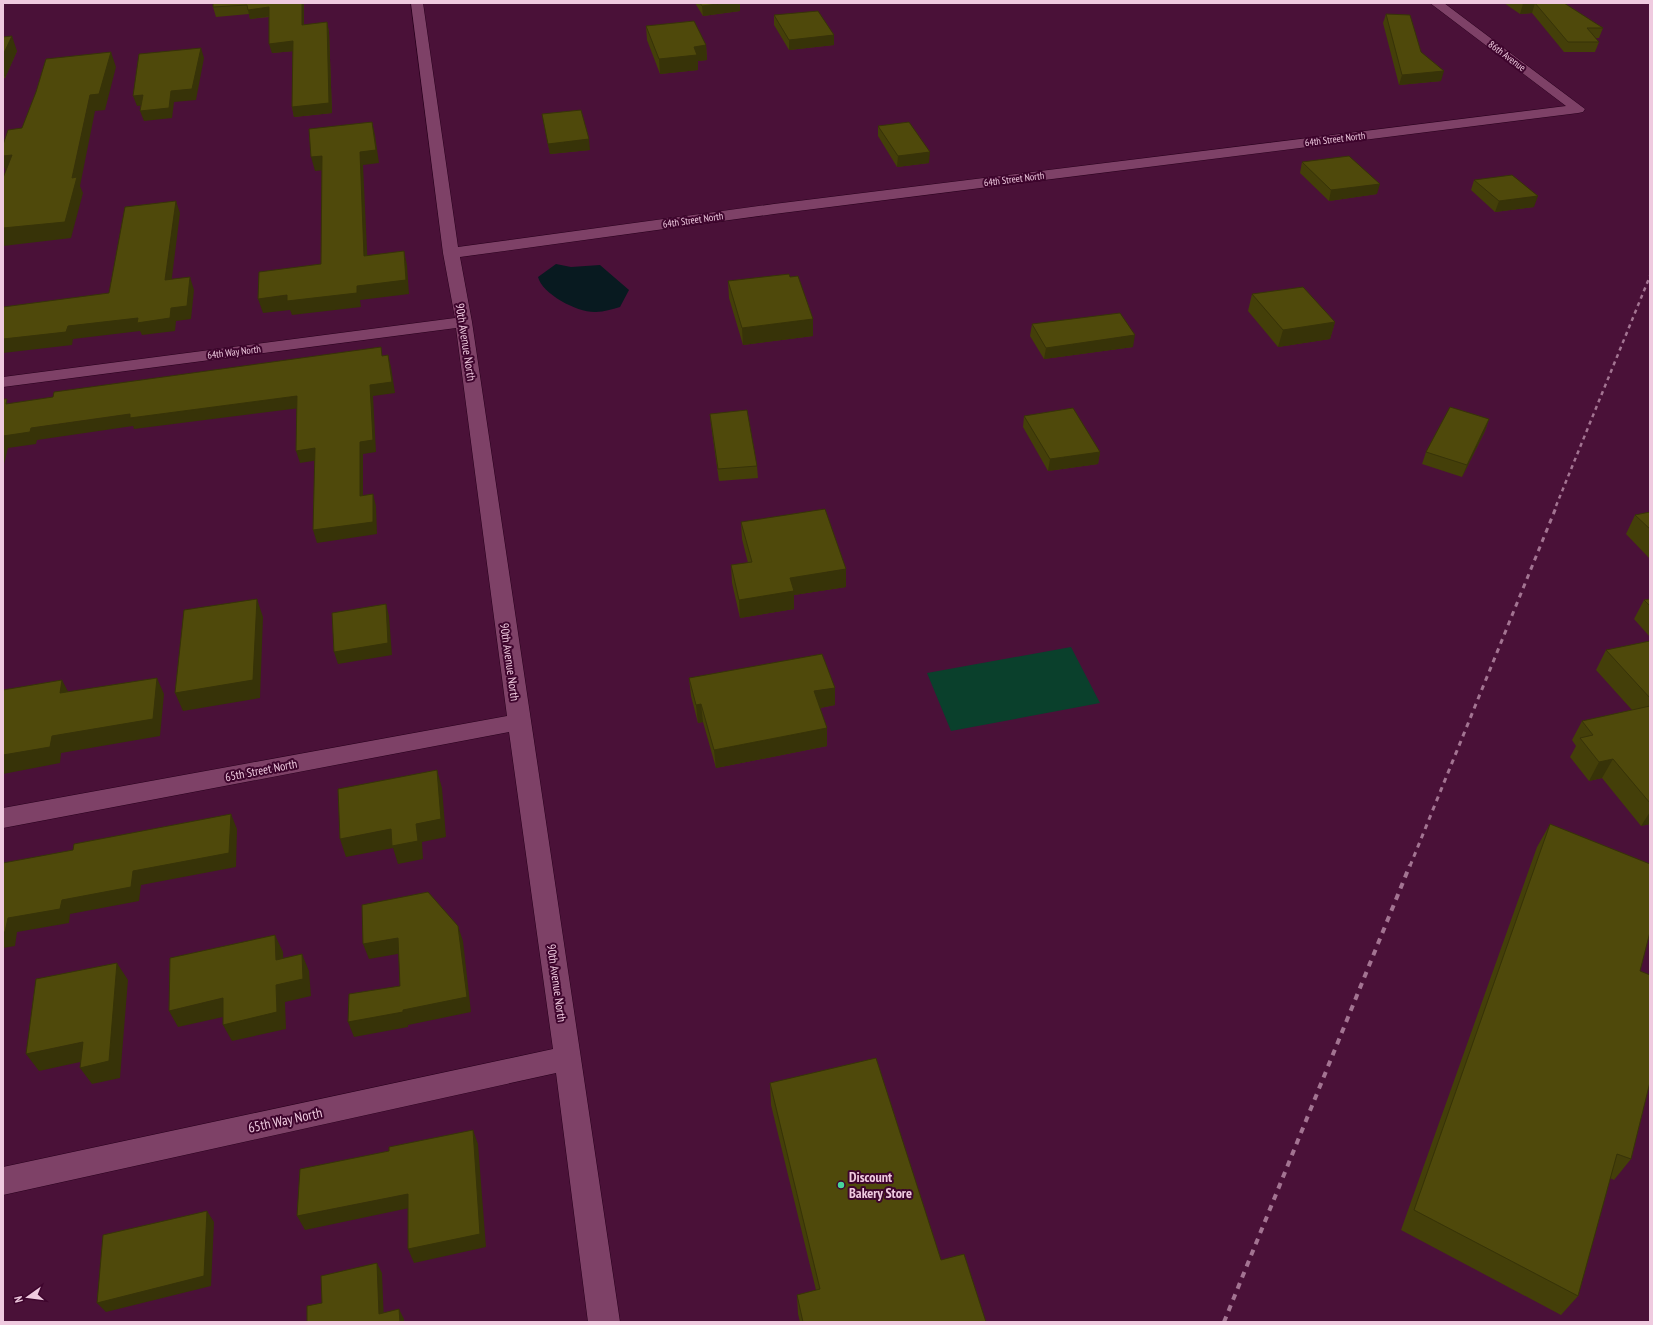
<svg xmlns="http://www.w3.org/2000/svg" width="1653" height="1325" font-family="'PT Sans Narrow',sans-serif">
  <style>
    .green { fill: #0a402c }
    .water { fill: #081a20 }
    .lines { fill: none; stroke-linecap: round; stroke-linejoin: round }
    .minor-casing { stroke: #29011d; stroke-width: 1 }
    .minor { fill: #7e4167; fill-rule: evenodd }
    .rail-far2 { stroke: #a37492; stroke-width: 2.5; stroke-dasharray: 4 4; stroke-linecap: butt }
    .rail-far1 { stroke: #a37492; stroke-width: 3; stroke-dasharray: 5 5; stroke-linecap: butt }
    .rail { stroke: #a37492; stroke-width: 4; stroke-dasharray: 6 6; stroke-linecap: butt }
    .wall { fill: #443f09 }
    .shaded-wall { fill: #373308 }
    .building { fill: #4f490b; stroke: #373308 }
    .poi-dot { fill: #47d49d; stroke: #3e052d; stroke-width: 1.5 }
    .labels { text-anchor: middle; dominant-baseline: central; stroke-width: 4; stroke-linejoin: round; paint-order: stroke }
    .far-street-label { font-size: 10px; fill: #efcadf; stroke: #3e052d }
    .street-label { font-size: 12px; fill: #efcadf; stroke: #3e052d }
    .near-street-label { font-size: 14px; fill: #efcadf; stroke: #3e052d }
    .near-poi-label { font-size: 14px; font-weight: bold; fill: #efcadf; stroke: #3e052d; text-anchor: start }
  </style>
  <rect width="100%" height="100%" fill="#4a1138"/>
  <path class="green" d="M 1071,647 L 1100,703 L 951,731 L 927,673 Z"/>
  <path class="water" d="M 556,264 L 571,267 L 600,265 L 629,290 L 620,307 C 612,309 604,312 596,312 C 578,313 542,294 538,277 Z"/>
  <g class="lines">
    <g class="minor-casing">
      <path id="minor" d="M 411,3 L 423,3 L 458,247 L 774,204 L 1566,106 L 1430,3 L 1444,3 L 1585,109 L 1583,112 L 1578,113 L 774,214 L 460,257 L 472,322 L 620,1322 L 588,1322 L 556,1073 L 3,1195 L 3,1167 L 553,1049 L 509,732 L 3,828 L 3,808 L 507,716 L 456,328 L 3,387 L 3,377 L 455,318 L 443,253 Z"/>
    </g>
    <use href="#minor" class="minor"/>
    <path class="rail-far2" d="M 1556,506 L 1650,276"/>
    <path class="rail-far1" d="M 1410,866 L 1557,505"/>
    <path class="rail" d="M 1224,1322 L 1410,865"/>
  </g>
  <path class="wall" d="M 213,3 L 304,3 L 304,25 L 327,22 L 329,32 L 332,113 L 294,117 L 292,107 L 293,51 L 272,53 L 269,17 L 250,19 L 249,14 L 216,17 L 213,7 Z
    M 695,3 L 740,3 L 740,11 L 703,16 Z
    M 1504,3 L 1564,3 L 1603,28 L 1599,38 L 1595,38 L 1599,42 L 1595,52 L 1564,52 L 1532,13 L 1520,14 Z
    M 1386,14 L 1421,52 L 1441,81 L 1399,85 L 1383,23 Z
    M 774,15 L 834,45 L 789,50 L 774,25 Z
    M 646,26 L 706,45 L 707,60 L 698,61 L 698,70 L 660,74 L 647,40 Z
    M 3,37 L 17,51 L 5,78 L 3,78 Z
    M 542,114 L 590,150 L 550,154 Z
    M 878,126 L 929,163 L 897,167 L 878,136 Z
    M 1302,162 L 1377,194 L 1329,201 L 1300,173 Z
    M 1474,180 L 1534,207 L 1495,212 L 1471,190 Z
    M 790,277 L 813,319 L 813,336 L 743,345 L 729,298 L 728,281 Z
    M 1252,294 L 1335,322 L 1330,339 L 1278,347 L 1248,311 Z
    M 1032,324 L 1133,347 L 1044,359 L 1030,336 Z
    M 710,414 L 757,466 L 758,478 L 719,481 L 711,425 Z
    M 1024,416 L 1100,452 L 1098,464 L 1048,471 L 1023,427 Z
    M 1489,419 L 1485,431 L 1462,477 L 1422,464 L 1426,452 Z
    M 1650,512 L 1650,559 L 1626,534 L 1635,515 Z
    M 741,522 L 846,587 L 794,595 L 794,609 L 740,618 L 732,583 L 731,565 L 748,563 L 742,539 Z
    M 1650,599 L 1650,637 L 1634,619 L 1644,600 Z
    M 1650,641 L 1650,824 L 1641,826 L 1602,778 L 1589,781 L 1570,757 L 1576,746 L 1572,740 L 1582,721 L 1632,710 L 1596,670 L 1606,650 Z
    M 689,678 L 835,705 L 820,708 L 827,746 L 716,768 L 703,722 L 698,723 L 691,696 Z
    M 1550,824 L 1640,971 L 1631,1159 L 1614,1180 L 1610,1178 L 1578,1296 L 1561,1315 L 1401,1230 L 1537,847 Z
    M 770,1083 L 941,1260 L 986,1322 L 800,1322 L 798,1314 L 797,1295 L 816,1290 L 771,1105 Z"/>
  <path class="shaded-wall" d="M 302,3 L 304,3 L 304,34 L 302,25 Z
    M 725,3 L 740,3 L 740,11 L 703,16 L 702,6 Z
    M 1535,3 L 1532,13 L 1520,14 L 1523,4 Z
    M 269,7 L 272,16 L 250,19 L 248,10 Z
    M 327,22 L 329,32 L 332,113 L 294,117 L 292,107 Z
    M 834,35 L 834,45 L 789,50 L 789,40 Z
    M 12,36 L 17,51 L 5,78 L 3,73 L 3,55 Z
    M 293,41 L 295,51 L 272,53 L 269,44 Z
    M 706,45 L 707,60 L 698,61 L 698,70 L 660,74 L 659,59 L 694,47 Z
    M 201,48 L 204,58 L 196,100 L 174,102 L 172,118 L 144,121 L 140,111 L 171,91 Z
    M 111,52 L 116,67 L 105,110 L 95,111 L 80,186 L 83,193 L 71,238 L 3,246 L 3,228 L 72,178 L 90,95 Z
    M 1444,71 L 1441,81 L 1399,85 L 1402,75 Z
    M 143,95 L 146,105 L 137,106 L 133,96 Z
    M 372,122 L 375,135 L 379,163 L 363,165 L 368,270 L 364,256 L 360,152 Z
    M 589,139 L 590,150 L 550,154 L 548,144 Z
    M 930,152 L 929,163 L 897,167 L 898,156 Z
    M 12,155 L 6,172 L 3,164 L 3,156 Z
    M 322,156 L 326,170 L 315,171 L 311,157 Z
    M 1380,184 L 1377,194 L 1329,201 L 1331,190 Z
    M 1538,196 L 1534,207 L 1495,212 L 1499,201 Z
    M 176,201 L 180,213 L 170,293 L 165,280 Z
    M 404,251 L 407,265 L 409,294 L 360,300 L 361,307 L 292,315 L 290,310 L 263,313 L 258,299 L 357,286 Z
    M 190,277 L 194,290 L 191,319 L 176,321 L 175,331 L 142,335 L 140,331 L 73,339 L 72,345 L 3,353 L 3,339 L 68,326 L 171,308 Z
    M 813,319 L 813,336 L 743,345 L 742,328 Z
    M 1335,322 L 1330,339 L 1278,347 L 1283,330 Z
    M 1135,335 L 1133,347 L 1044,359 L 1046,348 Z
    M 388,355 L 391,367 L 395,393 L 373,396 L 376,452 L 363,454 L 363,508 L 360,496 L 360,442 L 370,385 Z
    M 297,396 L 300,408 L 134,429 L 133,426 L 37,440 L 36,444 L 8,448 L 3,468 L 3,436 L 31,428 L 130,414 Z
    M 1489,419 L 1485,431 L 1462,477 L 1467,465 Z
    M 315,448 L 319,460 L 300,463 L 296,451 Z
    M 1100,452 L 1098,464 L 1048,471 L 1050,459 Z
    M 373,494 L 376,506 L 377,534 L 317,543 L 313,530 Z
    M 846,569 L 846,587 L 794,595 L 794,609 L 740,618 L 739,600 L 790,578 Z
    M 257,599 L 263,617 L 260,698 L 183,711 L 175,693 Z
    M 386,604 L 389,616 L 392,655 L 338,664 L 334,652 Z
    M 157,678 L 164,694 L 160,736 L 61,753 L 60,763 L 3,774 L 3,755 L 52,736 Z
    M 62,680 L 71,697 L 60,693 Z
    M 835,688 L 835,705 L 815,709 L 814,691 Z
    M 701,704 L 703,722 L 698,723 L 696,705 Z
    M 827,728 L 827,746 L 716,768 L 714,750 Z
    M 1613,759 L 1602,778 L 1589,781 L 1599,762 Z
    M 437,770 L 442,788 L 446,837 L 422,842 L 423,859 L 398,864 L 393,848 L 346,857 L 340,839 L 416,824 Z
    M 1650,812 L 1650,824 L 1641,826 Z
    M 231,814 L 237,829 L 236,867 L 141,885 L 139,901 L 70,914 L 69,923 L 17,932 L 15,946 L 3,948 L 3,932 L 8,918 L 62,900 L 133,871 Z
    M 458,926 L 463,941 L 471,1012 L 408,1025 L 408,1027 L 354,1037 L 348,1022 L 403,1010 Z
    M 275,935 L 283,952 L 284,977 L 276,960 Z
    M 398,938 L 403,953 L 369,959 L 363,944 Z
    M 302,954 L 309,971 L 311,996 L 285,1002 L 286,1029 L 232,1041 L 223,1025 L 276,985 Z
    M 117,963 L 128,980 L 120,1078 L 92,1084 L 80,1068 Z
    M 223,998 L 232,1015 L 178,1027 L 169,1011 Z
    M 83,1042 L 94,1059 L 39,1071 L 26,1054 Z
    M 473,1130 L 478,1144 L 486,1247 L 414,1263 L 408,1249 Z
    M 408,1194 L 414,1207 L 305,1230 L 297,1216 Z
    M 207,1211 L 214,1222 L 211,1286 L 106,1312 L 97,1303 Z
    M 377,1263 L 382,1273 L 384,1322 L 379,1314 Z
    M 399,1309 L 404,1319 L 404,1322 L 400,1322 Z"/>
  <path class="building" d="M 213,3 L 302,3 L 302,25 L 327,22 L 329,103 L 292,107 L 293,41 L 269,44 L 269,7 L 248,10 L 247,5 L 213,7 Z
    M 700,3 L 725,3 L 702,6 Z
    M 1521,3 L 1564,3 L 1603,28 L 1587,28 L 1599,42 L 1568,42 L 1535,3 L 1523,4 Z
    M 818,11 L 834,35 L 789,40 L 774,15 Z
    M 1386,14 L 1410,15 L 1421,52 L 1444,71 L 1402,75 Z
    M 694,21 L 706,45 L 694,47 L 697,55 L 659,59 L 646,26 Z
    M 12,36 L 3,55 L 3,37 Z
    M 201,48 L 192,89 L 171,91 L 169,108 L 140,111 L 143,95 L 133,96 L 139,54 Z
    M 111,52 L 99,94 L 90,95 L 72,178 L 77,177 L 65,222 L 3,228 L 3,178 L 12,155 L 3,156 L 3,145 L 8,130 L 22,128 L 36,92 L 46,59 Z
    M 581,110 L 589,139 L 548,144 L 542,114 Z
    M 372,122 L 376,150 L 360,152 L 364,256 L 404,251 L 406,280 L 357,286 L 357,293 L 287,301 L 287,295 L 258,299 L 259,272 L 321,264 L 322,156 L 311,157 L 309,129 Z
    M 909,122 L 930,152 L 898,156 L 878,126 Z
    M 1349,156 L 1380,184 L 1331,190 L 1302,162 Z
    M 1512,175 L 1538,196 L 1499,201 L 1474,180 Z
    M 176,201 L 165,280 L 190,277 L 187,306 L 171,308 L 170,318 L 137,323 L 138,318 L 68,326 L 66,332 L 3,339 L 3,307 L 109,293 L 125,207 Z
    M 789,274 L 790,277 L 798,276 L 813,319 L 742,328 L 728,281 Z
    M 1303,287 L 1335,322 L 1283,330 L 1252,294 Z
    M 1120,313 L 1135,335 L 1046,348 L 1032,324 Z
    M 381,347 L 382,356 L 388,355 L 392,382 L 370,385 L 373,440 L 360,442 L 360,496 L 373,494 L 373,522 L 313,530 L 315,448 L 296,451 L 297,396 L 130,418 L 130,414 L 31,428 L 30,432 L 3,436 L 3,399 L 7,399 L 6,404 L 53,397 L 54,392 Z
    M 1450,407 L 1489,419 L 1467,465 L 1426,452 Z
    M 1073,408 L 1100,452 L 1050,459 L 1024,416 Z
    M 747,410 L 757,466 L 718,469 L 710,414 Z
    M 825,509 L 846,569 L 790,578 L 794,591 L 739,600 L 731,565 L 752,562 L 741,522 Z
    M 1650,512 L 1650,529 L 1635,515 Z
    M 257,599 L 253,680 L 175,693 L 184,610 Z
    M 1650,599 L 1650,606 L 1644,600 Z
    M 386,604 L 388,643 L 334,652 L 332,613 Z
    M 1650,641 L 1650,698 L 1606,650 Z
    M 822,654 L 835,688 L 814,691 L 827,728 L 714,750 L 701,704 L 696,705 L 689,678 Z
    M 157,678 L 153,719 L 52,736 L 50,747 L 3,755 L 3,690 L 62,680 L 60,693 Z
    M 1650,706 L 1650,803 L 1613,759 L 1599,762 L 1580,738 L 1593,735 L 1582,721 Z
    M 437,770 L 441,819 L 416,824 L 418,841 L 392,846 L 391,829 L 340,839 L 338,789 Z
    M 231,814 L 229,853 L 133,871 L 131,887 L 62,900 L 60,909 L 8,918 L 5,932 L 3,932 L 3,863 L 73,850 L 74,844 Z
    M 1550,824 L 1650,864 L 1650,932 L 1640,971 L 1650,975 L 1650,1082 L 1631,1159 L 1617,1154 L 1578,1296 L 1414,1210 Z
    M 428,892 L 458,926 L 467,997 L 403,1010 L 403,1012 L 348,1022 L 349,994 L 400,986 L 398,938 L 363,944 L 362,905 Z
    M 275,935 L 276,960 L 302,954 L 303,979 L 276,985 L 277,1012 L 223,1025 L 223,998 L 169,1011 L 170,958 Z
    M 117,963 L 109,1061 L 80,1068 L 83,1042 L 26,1054 L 36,979 Z
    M 876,1058 L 941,1260 L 964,1254 L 986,1322 L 803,1322 L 797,1295 L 820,1289 L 770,1083 Z
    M 473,1130 L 480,1234 L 408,1249 L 408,1194 L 297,1216 L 300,1169 L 389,1151 L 389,1147 Z
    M 207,1211 L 204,1276 L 97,1303 L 103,1235 Z
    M 377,1263 L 379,1314 L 399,1309 L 400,1322 L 307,1322 L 307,1306 L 322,1303 L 321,1276 Z"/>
  <circle class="poi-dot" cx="841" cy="1185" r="4"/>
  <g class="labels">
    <g class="far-street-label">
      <text transform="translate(1507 56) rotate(37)">86th Avenue</text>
      <text transform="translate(1335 139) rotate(-7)">64th Street North</text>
      <text transform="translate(1014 179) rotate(-7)">64th Street North</text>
      <text transform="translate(693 220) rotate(-8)">64th Street North</text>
      <text transform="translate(234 352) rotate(-7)">64th Way North</text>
    </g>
    <g class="street-label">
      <text transform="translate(466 342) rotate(81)">90th Avenue North</text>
      <text transform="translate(510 662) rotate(82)">90th Avenue North</text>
      <text transform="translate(261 770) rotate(-11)">65th Street North</text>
      <text transform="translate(557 983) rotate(82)">90th Avenue North</text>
    </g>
    <g class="near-street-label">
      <text transform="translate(285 1120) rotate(-12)">65th Way North</text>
    </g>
    <g class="near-poi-label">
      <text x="849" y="1177">Discount<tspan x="849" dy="16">Bakery Store</tspan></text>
    </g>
  </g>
  <rect width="1653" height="1325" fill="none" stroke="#efcadf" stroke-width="8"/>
  <g transform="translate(28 1297) rotate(256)" stroke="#3e052d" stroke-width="3" paint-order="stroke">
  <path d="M0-3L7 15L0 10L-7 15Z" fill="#efcadf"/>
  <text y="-6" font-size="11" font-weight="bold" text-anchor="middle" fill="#efcadf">N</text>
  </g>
</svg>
